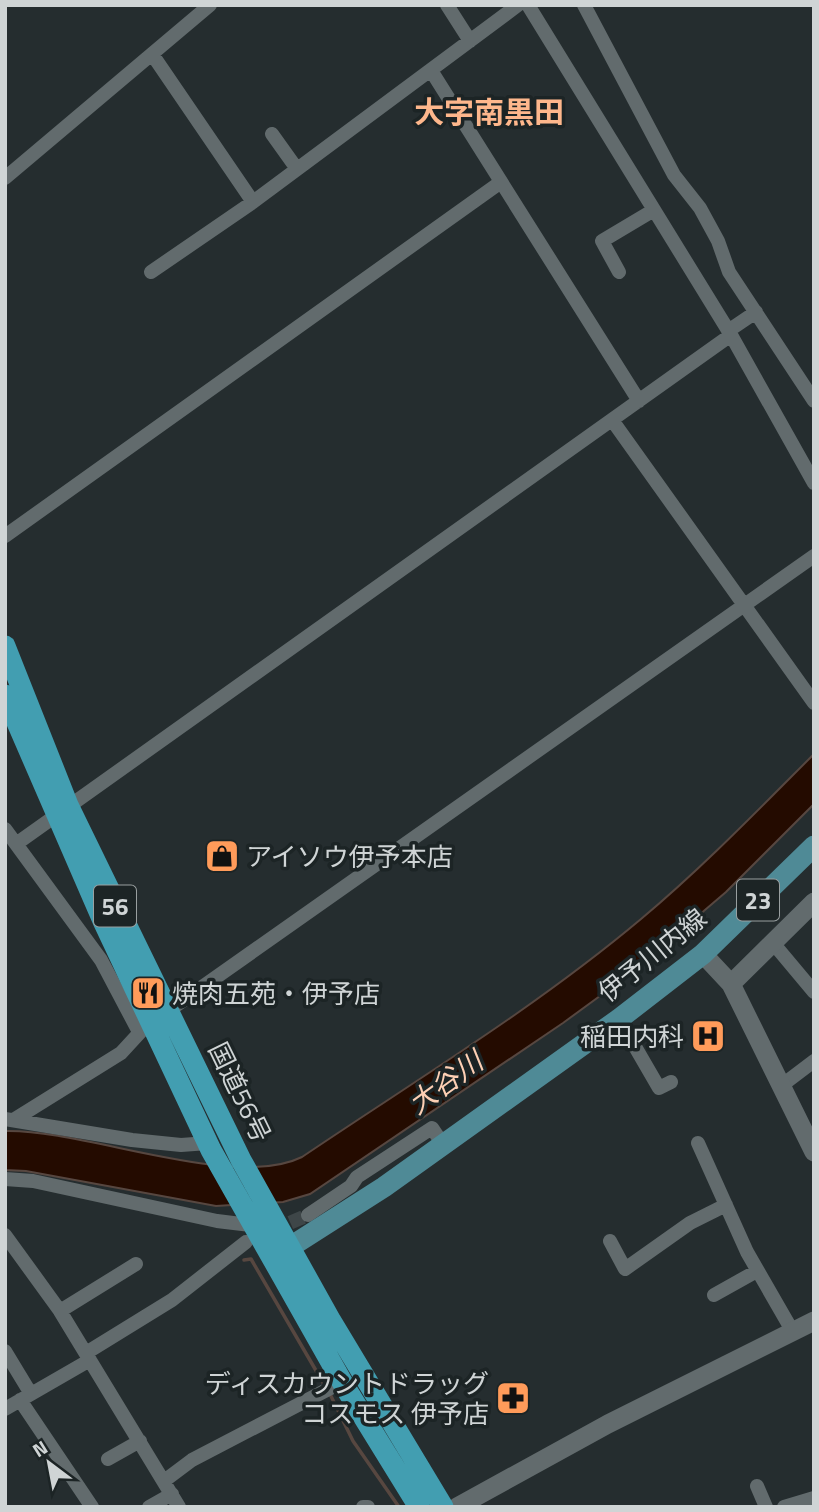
<svg xmlns="http://www.w3.org/2000/svg" width="819" height="1512" font-family="'Titillium Web','Noto Sans JP',sans-serif">
  <style>
    .water { fill: #240b00; stroke: #574740; stroke-width: 2 }
    .lines { fill: none; stroke-linecap: round; stroke-linejoin: round }
    .stream { stroke: #574740; stroke-width: 3.5 }
    .street-tunnel { stroke: #3e4648; stroke-width: 14; stroke-dasharray: 14 7; stroke-linecap: butt }
    .street { stroke: #626b6d; stroke-width: 14 }
    .secondary { stroke: #626b6d; stroke-width: 19 }
    .primary { stroke: #4f8a96; stroke-width: 21 }
    .highway { stroke: #429eb1; stroke-width: 21 }
    .labels { text-anchor: middle; dominant-baseline: central; stroke-width: 7; stroke-linejoin: round; paint-order: stroke }
    .shield { fill: #1c2425; stroke: #999fa0; stroke-width: 2 }
    .shield-label { font-size: 24px; font-weight: bold; fill: #cfd4d5 }
    .poi-label { font-size: 26px; fill: #cfd4d5; stroke: #1c2425; text-anchor: start }
    .street-label { font-size: 26px; fill: #cfd4d5; stroke: #1c2425 }
    .water-label { font-size: 28px; font-style: italic; fill: #fdcfb4; stroke: #1c2425 }
    .quarter-label { font-size: 30px; font-weight: bold; fill: #feb78c; stroke: #1c2425 }
  </style>
  <rect width="100%" height="100%" fill="#252d2f"/>
  <path class="water" d="M 814,754 L 814,804 L 726,892 L 630,974 L 563,1023 L 310,1194 L 283,1202 L 216,1206 L 26,1171 L 5,1170 L 5,1131 C 85,1129 233,1191 302,1157 C 416,1080 535,1008 641,919 C 702,868 758,810 814,754 Z"/>
  <g class="lines">
    <path class="stream" d="M 244,1260 L 251,1259 L 325,1386
      M 329,1392 L 353,1441 L 399,1507"/>
    <path class="street-tunnel" d="M 271,1231 L 308,1215"/>
    <path class="street" d="M 447,5 L 470,41
      M 528,5 L 731,335 L 814,483
      M 584,5 L 674,175 L 700,208 L 718,241 L 729,272 L 814,401
      M 152,54 L 253,202
      M 432,72 L 639,401
      M 272,134 L 297,169
      M 5,178 L 210,5
      M 151,272 L 253,202 L 518,5
      M 619,272 L 602,241 L 654,210
      M 728,331 L 756,312
      M 612,420 L 814,703
      M 5,536 L 501,182
      M 5,829 L 101,960 L 139,1032
      M 16,844 L 731,335
      M 773,943 L 814,992
      M 619,1019 L 659,1088 L 671,1082
      M 781,1086 L 814,1061
      M 5,1119 L 132,1140 L 181,1145 L 208,1143
      M 15,1119 L 121,1053 L 144,1028 L 814,556
      M 698,1143 L 747,1252 L 793,1332
      M 5,1179 L 33,1181 L 217,1221 L 258,1226
      M 308,1215 L 351,1186 L 357,1177 L 432,1128 L 442,1143
      M 5,1235 L 60,1311 L 179,1507
      M 610,1241 L 625,1269 L 690,1223 L 726,1205
      M 714,1295 L 757,1271
      M 60,1311 L 136,1264
      M 5,1351 L 31,1394
      M 86,1353 L 172,1300 L 246,1242
      M 20,1400 L 92,1507
      M 5,1409 L 90,1360
      M 108,1459 L 140,1441
      M 164,1481 L 192,1460 L 342,1382
      M 757,1486 L 766,1507
      M 149,1507 L 172,1494
      M 363,1507 L 368,1507
      M 784,1507 L 814,1498"/>
    <path class="secondary" d="M 703,954 L 731,984 L 814,1152
      M 731,984 L 814,902
      M 457,1507 L 608,1424 L 814,1321"/>
    <path class="primary" d="M 276,1256 L 384,1187 L 619,1019 L 703,954 L 814,846"/>
    <path class="highway" d="M 5,646 L 68,805 L 241,1160 L 331,1321 L 443,1507
      M 5,695 L 104,923 L 211,1150 L 345,1387 L 419,1507"/>
  </g>
  <defs>
    <g id="shop-square" transform="scale(1.75)"><rect x="-9" y="-9" width="18" height="18" rx="4" fill="#ff9b5a" stroke="#1c2425"/><path d="M-5-2.5h2.3a2.7 3.5 0 0 1 5.4 0H5L5.5 6h-11ZM-1.5-2.5h3a1.5 2.3 0 0 0-3 0Z" fill="#111"/></g>
    <g id="restaurant-square" transform="scale(1.75)"><rect x="-9" y="-9" width="18" height="18" rx="4" fill="#ff9b5a" stroke="#1c2425"/><path d="M-5-6h1v4h1v-4h1v4h1v-4h1v5L-1.5 .5V6h-2V.5L-5-1ZM5-6V6H3V1.5H1.5Q1.5-4 5-6Z" fill="#111"/></g>
    <g id="hospital-square" transform="scale(1.75)"><rect x="-9" y="-9" width="18" height="18" rx="4" fill="#ff9b5a" stroke="#1c2425"/><path d="M-5-5h3v3.5h4V-5h3V5h-3V1.5h-4V5h-3Z" fill="#111"/></g>
    <g id="pharmacy-square" transform="scale(1.75)"><rect x="-9" y="-9" width="18" height="18" rx="4" fill="#ff9b5a" stroke="#1c2425"/><path d="M-2-6h4v4h4v4h-4v4h-4v-4h-4v-4h4Z" fill="#111"/></g>
  </defs>
  <g fill-rule="evenodd">
    <use href="#shop-square" x="222" y="856"/>
    <use href="#restaurant-square" x="148" y="993"/>
    <use href="#hospital-square" x="708" y="1036"/>
    <use href="#pharmacy-square" x="513" y="1398"/>
  </g>
  <g class="labels">
    <g class="shield">
      <rect x="737" y="879.5" width="42" height="41" rx="5"/>
      <rect x="94" y="885.5" width="42" height="41" rx="5"/>
    </g>
    <g class="shield-label">
      <text x="758" y="900">23</text>
      <text x="115" y="906">56</text>
    </g>
    <g class="poi-label">
      <text x="246" y="856">アイソウ伊予本店</text>
      <text x="172" y="993">焼肉五苑・伊予店</text>
      <text x="684" y="1036" text-anchor="end">稲田内科</text>
      <text x="489" y="1383" text-anchor="end">ディスカウントドラッグ<tspan x="489" dy="30">コスモス 伊予店</tspan></text>
    </g>
    <g class="street-label">
      <text transform="translate(652 955) rotate(-39)">伊予川内線</text>
      <text transform="translate(240 1092) rotate(64)">国道56号</text>
    </g>
    <g class="water-label">
      <text transform="translate(445 1082) rotate(-36)">大谷川</text>
    </g>
    <g class="quarter-label">
      <text x="489" y="112">大字南黒田</text>
    </g>
  </g>
  <rect width="819" height="1512" fill="none" stroke="#cfd4d5" stroke-width="14"/>
  <g transform="translate(49 1463) rotate(328)" stroke="#1c2425" stroke-width="5" paint-order="stroke">
  <path d="M0-5L12 26L0 18L-12 26Z" fill="#cfd4d5"/>
  <text y="-10" font-size="19" font-weight="bold" text-anchor="middle" fill="#cfd4d5">N</text>
  </g>
</svg>
